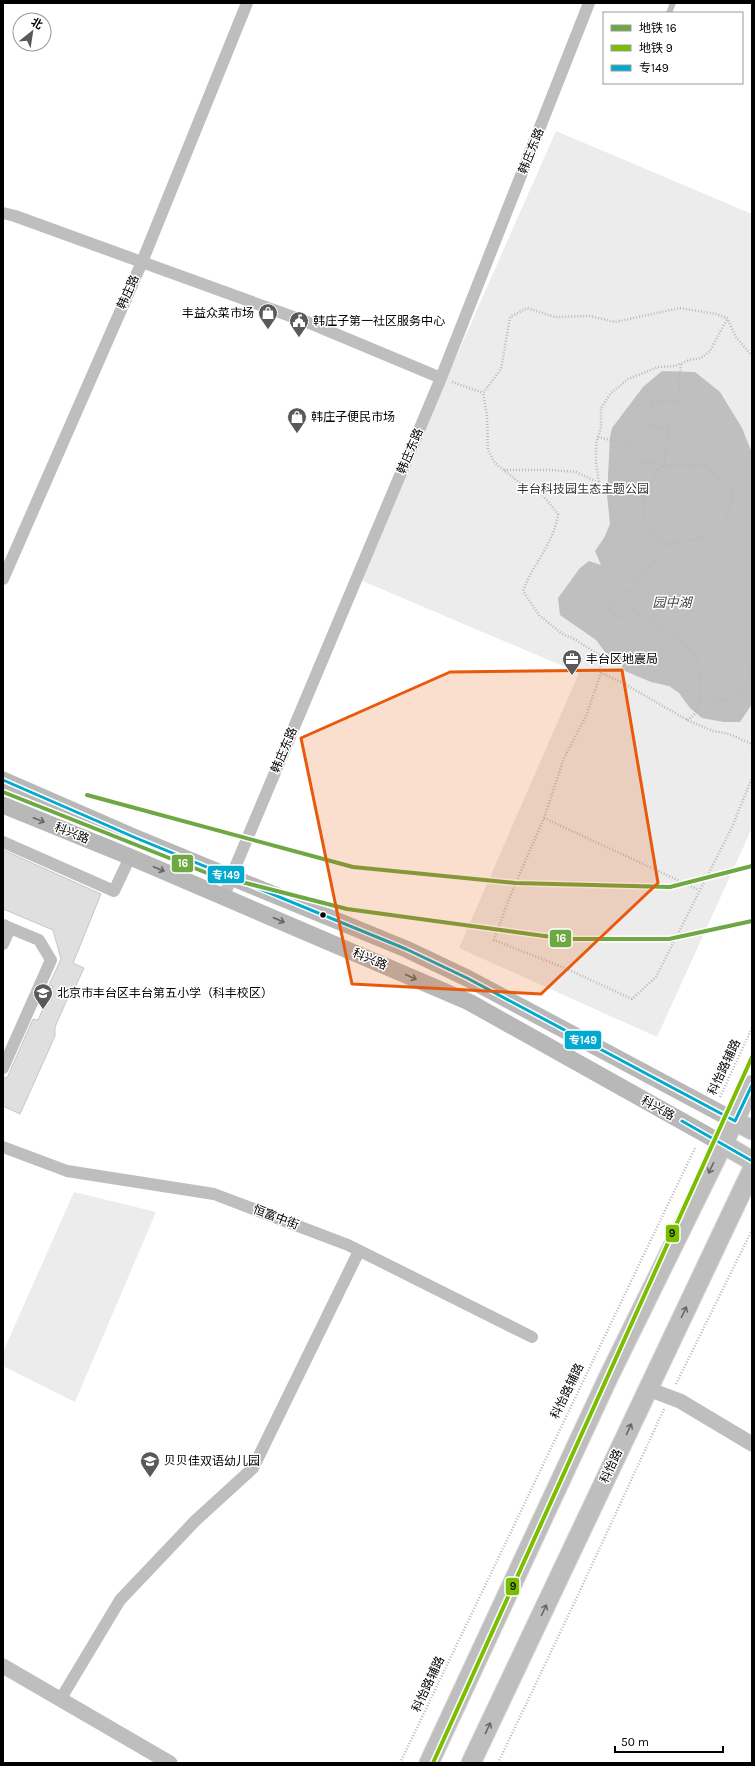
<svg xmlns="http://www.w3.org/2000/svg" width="755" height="1766" font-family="Karla,'Noto Sans SC',sans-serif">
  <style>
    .green { fill: #ececec }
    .water { fill: #bfbfbf }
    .building { fill: #dfdfdf; stroke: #c7c7c7 }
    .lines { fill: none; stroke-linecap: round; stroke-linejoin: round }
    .primary-casing { stroke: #dbdbdb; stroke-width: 21 }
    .path { stroke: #b9b9b9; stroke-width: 2.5; stroke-dasharray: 1 2; stroke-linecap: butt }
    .service { stroke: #bebebe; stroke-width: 6 }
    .minor { stroke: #bebebe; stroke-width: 12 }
    .tertiary { stroke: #bebebe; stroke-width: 15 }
    .secondary { stroke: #b8b8b8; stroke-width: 17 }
    .primary { stroke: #bebebe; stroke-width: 19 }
    .bus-1-casing { stroke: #fff; stroke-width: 6 }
    .bus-1 { stroke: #00a9ce; stroke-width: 3 }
    .metro-1-casing { stroke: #fff; stroke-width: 7 }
    .metro-2-casing { stroke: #fff; stroke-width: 7 }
    .metro-1 { stroke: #6da843; stroke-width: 4 }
    .metro-2 { stroke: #7abe00; stroke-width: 4 }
    .oneway { stroke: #656565 }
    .oneway2 { stroke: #686868 }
    .marked { fill: #e8590c; fill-opacity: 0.2; stroke: #e8590c; stroke-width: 3; stroke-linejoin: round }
    .bus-dot { fill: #000; stroke: #fff; stroke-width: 1.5 }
    .labels { text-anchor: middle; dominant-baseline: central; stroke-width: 3; stroke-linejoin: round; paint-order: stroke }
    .street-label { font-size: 12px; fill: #000; stroke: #fff }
    .poi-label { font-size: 12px; fill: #000; stroke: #fff; text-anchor: start }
    .park-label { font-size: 12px; fill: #333; stroke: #fff }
    .water-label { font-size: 13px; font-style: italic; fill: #444; stroke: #fff }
    .line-badge { stroke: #fff; stroke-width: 1.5 }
    .badge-label { font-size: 11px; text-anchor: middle; font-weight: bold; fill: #fff }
    .pale-badge-label { font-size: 11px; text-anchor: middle; font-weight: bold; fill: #111 }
  </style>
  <rect width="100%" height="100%" fill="#fff"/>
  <path class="green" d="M 556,131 L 752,214 L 752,828 L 657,1037 L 459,948 L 579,673 L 358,579 Z
    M 74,1192 L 156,1212 L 75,1402 L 3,1366 L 3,1352 Z"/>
  <path class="water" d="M 662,371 L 695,372 L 720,392 L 742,428 L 752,453 L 752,704 L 740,722 L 724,722 L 702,718 L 690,708 L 679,693 L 669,686 L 651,682 L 625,671 L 619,662 L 605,652 L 596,640 L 560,615 L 558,598 L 580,568 L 589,561 L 601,565 L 595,551 L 604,538 L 610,524 L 607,495 L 610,437 L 612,428 L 643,387 Z"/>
  <path class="building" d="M 3,850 L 101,894 L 73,963 L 84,968 L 71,996 L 69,995 L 55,1027 L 55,1036 L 20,1114 L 3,1106 L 3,1077 L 7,1078 L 33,1019 L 38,1020 L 53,986 L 49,985 L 61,959 L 53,930 L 3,909 Z"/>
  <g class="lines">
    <g class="primary-casing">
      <path id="primary" d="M 735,1121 L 752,1130
        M 723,1144 L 752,1161
        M 429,1763 L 609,1376 L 752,1085
        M 471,1763 L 752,1170"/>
    </g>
    <path class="path" d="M 752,356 L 736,337 L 727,318 L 716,314 L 680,308 L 615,322 L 590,316 L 555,317 L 527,308 L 510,317 L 501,369 L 483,393 L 487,416 L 488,450 L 495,463 L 521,484 L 541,493 L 558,514 C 554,544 533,563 523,591 L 539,615 L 561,633 L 576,640 L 599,655 L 601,673 L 586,716 L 564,758 L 544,818 L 510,896 L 494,940 L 567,969 L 632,999 L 656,977 L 732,827 L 752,778
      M 452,382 L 483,393
      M 598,437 L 629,445 L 630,460 L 656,463 L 664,466 L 669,428 L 650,427 L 651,401 L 678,401 L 681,364
      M 504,470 L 551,470 L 576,472 L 599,483 L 596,462 L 596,444 L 601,427 L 601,408 L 611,393 L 628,379 L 658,367 L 675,366 L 689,360 L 701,358 L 710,351 L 727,319
      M 667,544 L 707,537 L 727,518
      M 601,673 L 623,683 L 687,720 L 713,731 L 729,734 L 752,744
      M 700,702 L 729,700 L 744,688 L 752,669
      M 687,720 C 698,714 700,704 699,691 C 699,679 700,666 695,655 C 690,642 646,618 633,610 L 627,618 C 619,618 614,616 609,610 L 619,591 L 628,593 L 643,572 L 649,568 L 667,544 L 655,536 L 646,521 L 644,513 L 645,496 L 657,470 L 664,466 L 696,465 L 706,466 L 715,475 L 729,485 L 733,496 L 727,518 L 752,527
      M 544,818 L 699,890
      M 720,1097 L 752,1028
      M 676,1384 L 752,1230
      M 400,1763 L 696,1146
      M 498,1763 L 579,1593 L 664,1409"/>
    <path class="service" d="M 669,13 L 673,3"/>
    <path class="minor" d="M 3,213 L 15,216 L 307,322 L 441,378
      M 3,579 L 142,262 L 247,3
      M 3,842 L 114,891 L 130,857
      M 224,897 L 231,877 L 441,378 L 589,3
      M 3,944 L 10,928 L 4,925
      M 3,1068 L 51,960 L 39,940 L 10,928
      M 3,1147 L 67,1171 L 214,1194 L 348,1245 L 532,1337
      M 60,1700 L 120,1600 L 195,1521 L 253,1468 L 359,1251"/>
    <path class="tertiary" d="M 648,1389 L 680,1401 L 752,1444
      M 3,1666 L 170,1763"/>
    <path class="secondary" d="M 3,780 L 136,838 L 406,949 L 467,978 L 735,1121
      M 3,805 L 128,856 L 469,1002 L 723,1144"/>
    <use href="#primary" class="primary"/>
    <g class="bus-1-casing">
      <path id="bus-1" d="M 3,780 L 136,838 L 406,949 L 467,978 L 735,1121 L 752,1085
        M 682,1121 L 752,1161"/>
    </g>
    <use href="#bus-1" class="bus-1"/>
    <g class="metro-1-casing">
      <path id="metro-1" d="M 3,792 L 207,873 L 347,909 L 566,939 L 669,939 L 752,921
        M 87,795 L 353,867 L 515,883 L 670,887 L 752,866"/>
    </g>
    <g class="metro-2-casing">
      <path id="metro-2" d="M 433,1763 L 752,1057"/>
    </g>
    <use href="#metro-1" class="metro-1"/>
    <use href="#metro-2" class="metro-2"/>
  </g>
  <defs><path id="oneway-shaft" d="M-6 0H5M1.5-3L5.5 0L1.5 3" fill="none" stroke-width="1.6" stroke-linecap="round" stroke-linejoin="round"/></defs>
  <g class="oneway">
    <use href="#oneway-shaft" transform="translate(39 820) rotate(22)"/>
    <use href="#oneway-shaft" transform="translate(159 869) rotate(23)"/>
    <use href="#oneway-shaft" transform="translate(279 920) rotate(23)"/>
    <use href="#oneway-shaft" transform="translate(411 977) rotate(24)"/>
  </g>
  <g class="oneway2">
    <use href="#oneway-shaft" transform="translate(711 1168) rotate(116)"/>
    <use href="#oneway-shaft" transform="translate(684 1312) rotate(-65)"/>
    <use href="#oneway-shaft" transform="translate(629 1429) rotate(-65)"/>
    <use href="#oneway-shaft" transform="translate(544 1610) rotate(-65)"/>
    <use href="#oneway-shaft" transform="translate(488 1728) rotate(-65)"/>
  </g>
  <path class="marked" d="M 622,670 L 658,883 L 541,994 L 352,984 L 301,738 L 450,672 Z"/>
  <defs>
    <g id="shop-pin" transform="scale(1)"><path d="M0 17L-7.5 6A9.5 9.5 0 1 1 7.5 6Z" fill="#595959" stroke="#fff"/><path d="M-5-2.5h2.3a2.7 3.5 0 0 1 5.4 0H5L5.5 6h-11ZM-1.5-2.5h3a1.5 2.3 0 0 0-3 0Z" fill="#fff"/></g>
    <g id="civic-pin" transform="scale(1)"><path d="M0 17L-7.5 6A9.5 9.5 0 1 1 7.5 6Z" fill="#595959" stroke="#fff"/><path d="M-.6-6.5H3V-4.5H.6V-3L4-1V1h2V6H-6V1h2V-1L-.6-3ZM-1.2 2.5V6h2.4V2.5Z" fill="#fff"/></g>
    <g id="office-pin" transform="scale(1)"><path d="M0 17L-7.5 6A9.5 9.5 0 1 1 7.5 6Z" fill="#595959" stroke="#fff"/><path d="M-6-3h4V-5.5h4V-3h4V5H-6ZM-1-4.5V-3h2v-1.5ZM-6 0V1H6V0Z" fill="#fff"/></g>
    <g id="school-pin" transform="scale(1)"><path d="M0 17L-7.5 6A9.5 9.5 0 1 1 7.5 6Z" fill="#595959" stroke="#fff"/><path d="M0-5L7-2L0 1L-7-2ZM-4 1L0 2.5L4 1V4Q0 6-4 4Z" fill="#fff"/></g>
  </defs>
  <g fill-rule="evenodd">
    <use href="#shop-pin" x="268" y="313"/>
    <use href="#civic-pin" x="299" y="321"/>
    <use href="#shop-pin" x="297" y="417"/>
    <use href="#office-pin" x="572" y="659"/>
    <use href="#school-pin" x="43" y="993"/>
    <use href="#school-pin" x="150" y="1461"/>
  </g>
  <circle class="bus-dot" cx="323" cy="915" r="3.5"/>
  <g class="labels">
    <g class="street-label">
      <text transform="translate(531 151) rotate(-68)">韩庄东路</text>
      <text transform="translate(128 292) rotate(-66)">韩庄路</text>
      <text transform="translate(410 451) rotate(-67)">韩庄东路</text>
      <text transform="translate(284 750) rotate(-67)">韩庄东路</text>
      <text transform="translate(72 833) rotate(22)">科兴路</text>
      <text transform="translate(370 959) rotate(23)">科兴路</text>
      <text transform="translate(724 1067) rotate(-65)">科怡路辅路</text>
      <text transform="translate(658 1108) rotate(29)">科兴路</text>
      <text transform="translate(276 1217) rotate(21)">恒富中街</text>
      <text transform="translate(567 1391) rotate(-64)">科怡路辅路</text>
      <text transform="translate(611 1466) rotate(-65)">科怡路</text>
      <text transform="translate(428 1684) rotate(-65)">科怡路辅路</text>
    </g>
    <g class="poi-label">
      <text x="254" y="313" text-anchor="end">丰益众菜市场</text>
      <text x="313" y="321">韩庄子第一社区服务中心</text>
      <text x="311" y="417">韩庄子便民市场</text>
      <text x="586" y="659">丰台区地震局</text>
      <text x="57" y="993">北京市丰台区丰台第五小学（科丰校区）</text>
      <text x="164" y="1461">贝贝佳双语幼儿园</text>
    </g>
    <g class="park-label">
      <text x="583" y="489">丰台科技园生态主题公园</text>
    </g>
    <g class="water-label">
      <text x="672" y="602">园中湖</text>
    </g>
  </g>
  <g class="line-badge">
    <rect x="171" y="854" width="23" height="19" rx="4" fill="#6da843"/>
    <rect x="207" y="865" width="38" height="19" rx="4" fill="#00a9ce"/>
    <rect x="549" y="929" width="23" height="19" rx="4" fill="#6da843"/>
    <rect x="564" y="1030" width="38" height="20" rx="4" fill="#00a9ce"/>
    <rect x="665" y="1224" width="15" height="19" rx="4" fill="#7abe00"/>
    <rect x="505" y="1577" width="15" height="19" rx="4" fill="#7abe00"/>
  </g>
  <g class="badge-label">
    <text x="183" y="867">16</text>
    <text x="226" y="879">专149</text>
    <text x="561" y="942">16</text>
    <text x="583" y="1044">专149</text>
  </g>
  <g class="pale-badge-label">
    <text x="672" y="1237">9</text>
    <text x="513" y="1590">9</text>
  </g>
  <rect width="755" height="1766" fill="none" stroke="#000000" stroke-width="8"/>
  <rect x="603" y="12" width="140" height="72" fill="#ffffff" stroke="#999999"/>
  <rect x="611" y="25" width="20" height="6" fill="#6da843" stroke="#999999"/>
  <text x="639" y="32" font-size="12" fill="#000000">地铁 16</text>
  <rect x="611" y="45" width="20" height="6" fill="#7abe00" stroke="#999999"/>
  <text x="639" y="52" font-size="12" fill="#000000">地铁 9</text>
  <rect x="611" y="65" width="20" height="6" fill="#00a9ce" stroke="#999999"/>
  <text x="639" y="72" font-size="12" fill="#000000">专149</text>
  <g transform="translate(32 32) rotate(30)"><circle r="19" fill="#ffffff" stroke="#999999"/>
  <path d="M0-3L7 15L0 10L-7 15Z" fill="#595959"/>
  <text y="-6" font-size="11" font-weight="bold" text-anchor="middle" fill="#000000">北</text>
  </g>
  <path d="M615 1746v6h108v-6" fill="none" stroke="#000000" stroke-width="2"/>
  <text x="621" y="1746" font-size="12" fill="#000000" stroke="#ffffff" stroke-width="3" paint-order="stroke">50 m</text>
</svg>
